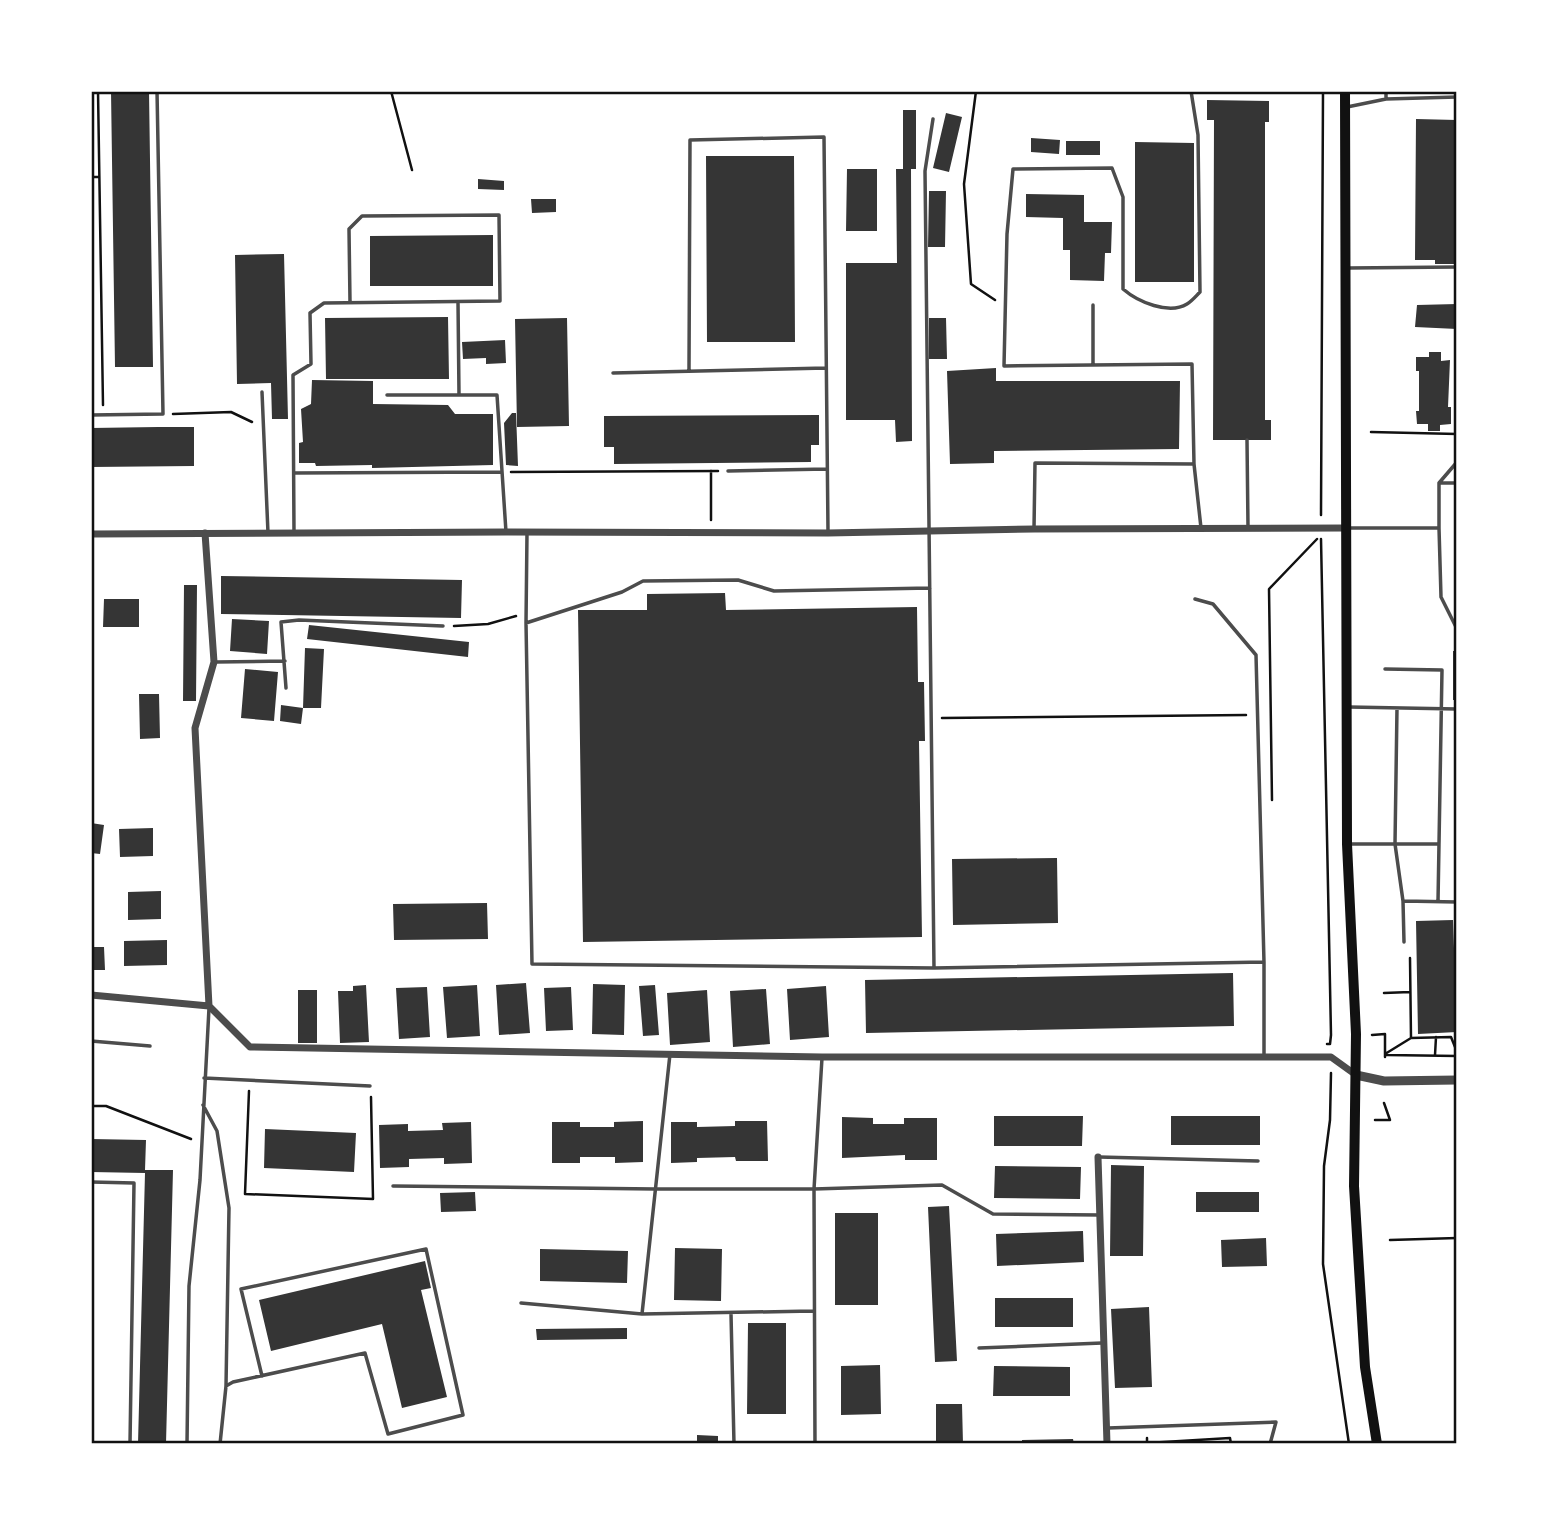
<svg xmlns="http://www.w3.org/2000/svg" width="1548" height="1535" font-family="'Exo 2',sans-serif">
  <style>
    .building { fill: #353535 }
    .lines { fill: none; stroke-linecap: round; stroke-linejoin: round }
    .path { stroke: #111; stroke-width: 2.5 }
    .service { stroke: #4c4c4c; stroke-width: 3.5 }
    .minor { stroke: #4c4c4c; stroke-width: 7 }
    .tertiary { stroke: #4c4c4c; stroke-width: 9 }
    .secondary { stroke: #111; stroke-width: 10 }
    .neatline { fill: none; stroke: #111; stroke-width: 2.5 }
  </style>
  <rect width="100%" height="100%" fill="#fff"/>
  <path class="building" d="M 111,91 L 149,91 L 153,367 L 115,367 Z
    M 1207,100 L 1269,101 L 1269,122 L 1265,122 L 1265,420 L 1271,420 L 1271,440 L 1213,440 L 1214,120 L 1207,120 Z
    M 903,110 L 916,110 L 916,169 L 911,169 L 912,441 L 896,442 L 895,420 L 846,420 L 846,263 L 897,263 L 896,169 L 903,169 Z
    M 946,113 L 962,117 L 949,172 L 933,168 Z
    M 1416,119 L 1457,120 L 1457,173 L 1455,173 L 1457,186 L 1457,264 L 1435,264 L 1435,260 L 1415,260 Z
    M 1031,138 L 1060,140 L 1059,154 L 1031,152 Z
    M 1066,141 L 1100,141 L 1100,155 L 1066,155 Z
    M 1135,142 L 1194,143 L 1194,282 L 1135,282 Z
    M 706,156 L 794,156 L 795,342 L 707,342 Z
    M 847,169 L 877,169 L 877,231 L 846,231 Z
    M 478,179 L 504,181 L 504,190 L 478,189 Z
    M 929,191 L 946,191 L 945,247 L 928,247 Z
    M 1026,194 L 1084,195 L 1084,222 L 1112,222 L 1111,253 L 1105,253 L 1104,281 L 1070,280 L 1070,250 L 1063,250 L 1063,218 L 1026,217 Z
    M 531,199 L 556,199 L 556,212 L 532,213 Z
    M 493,235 L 493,286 L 370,286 L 370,236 Z
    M 284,254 L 288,419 L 272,419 L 271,383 L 237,384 L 235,255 Z
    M 1457,304 L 1457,329 L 1415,327 L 1417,305 Z
    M 448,317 L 449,379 L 326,379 L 325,318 Z
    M 567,318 L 569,426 L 517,427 L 515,319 Z
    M 929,318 L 946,318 L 947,359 L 929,359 Z
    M 505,340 L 506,363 L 486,364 L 486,358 L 463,359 L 462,342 Z
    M 1429,352 L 1441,352 L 1441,361 L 1450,360 L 1448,407 L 1451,407 L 1451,424 L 1440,425 L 1440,431 L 1428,431 L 1428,424 L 1417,424 L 1416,411 L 1419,411 L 1419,371 L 1416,371 L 1416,357 L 1429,357 Z
    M 996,368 L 996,381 L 1180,381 L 1179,449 L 994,451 L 994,463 L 950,464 L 947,371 Z
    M 312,380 L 373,381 L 373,404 L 448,405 L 455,414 L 493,414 L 493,465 L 372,468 L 372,465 L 316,466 L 315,463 L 299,463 L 299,443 L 303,442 L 301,409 L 311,404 Z
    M 512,413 L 516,413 L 518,466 L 506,465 L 504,423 Z
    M 819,415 L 819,445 L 811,445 L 811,462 L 614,464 L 614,447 L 604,447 L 604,416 Z
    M 158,427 L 194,427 L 194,466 L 91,467 L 91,428 Z
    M 221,576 L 462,580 L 461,618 L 221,614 Z
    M 184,585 L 197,585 L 196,701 L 183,701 Z
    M 725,593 L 726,610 L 917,607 L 918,682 L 924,682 L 925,741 L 919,741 L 922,937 L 583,942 L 578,610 L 647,610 L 647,594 Z
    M 104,599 L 139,599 L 139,627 L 103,627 Z
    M 232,619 L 269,621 L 267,654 L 230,651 Z
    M 309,625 L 469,642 L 468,657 L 307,639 Z
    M 305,648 L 324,649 L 321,708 L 303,708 Z
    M 1453,651 L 1457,651 L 1457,700 L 1453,700 Z
    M 245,669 L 278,672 L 274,721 L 241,718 Z
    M 139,694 L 159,694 L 160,738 L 140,739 Z
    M 281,705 L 303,708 L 301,724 L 280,721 Z
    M 91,823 L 104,825 L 100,854 L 91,853 Z
    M 153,828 L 153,856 L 120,857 L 119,829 Z
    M 1057,858 L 1058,923 L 953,925 L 952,859 Z
    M 161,891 L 161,919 L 128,920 L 128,892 Z
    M 487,903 L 488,939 L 394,940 L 393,904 Z
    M 1453,920 L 1457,1032 L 1418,1034 L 1416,921 Z
    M 167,940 L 167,965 L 124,966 L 124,941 Z
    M 91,947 L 104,947 L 105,970 L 91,970 Z
    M 1233,973 L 1234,1026 L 866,1033 L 865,980 Z
    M 526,983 L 530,1033 L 499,1035 L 496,985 Z
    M 593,984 L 625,985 L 624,1035 L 592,1034 Z
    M 366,985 L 369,1042 L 340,1043 L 338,991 L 353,991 L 353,986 Z
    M 477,985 L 480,1036 L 447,1038 L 443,987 Z
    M 655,985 L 659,1035 L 643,1036 L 639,986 Z
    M 826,986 L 829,1037 L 790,1040 L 787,989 Z
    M 427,987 L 430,1037 L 399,1039 L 396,988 Z
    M 571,987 L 573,1030 L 546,1031 L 544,988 Z
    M 766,989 L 770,1044 L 733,1047 L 730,991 Z
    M 298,990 L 317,990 L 317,1043 L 298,1043 Z
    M 707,990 L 710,1042 L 670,1045 L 667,993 Z
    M 994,1116 L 1083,1116 L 1082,1146 L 994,1146 Z
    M 1171,1116 L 1260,1116 L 1260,1145 L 1171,1145 Z
    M 842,1117 L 873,1118 L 873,1124 L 904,1124 L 904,1118 L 937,1118 L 937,1160 L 905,1160 L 905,1155 L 842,1158 Z
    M 643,1121 L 643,1162 L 615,1163 L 615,1157 L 580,1157 L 580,1163 L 552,1163 L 552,1122 L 580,1122 L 580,1127 L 614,1127 L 614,1122 Z
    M 735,1121 L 767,1121 L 768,1161 L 736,1161 L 735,1157 L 697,1158 L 697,1162 L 671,1163 L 671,1122 L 697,1122 L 697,1127 L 735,1126 Z
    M 471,1122 L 472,1163 L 444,1164 L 444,1158 L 409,1159 L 409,1167 L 380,1168 L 379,1125 L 408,1124 L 408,1131 L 443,1130 L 442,1123 Z
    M 265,1129 L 356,1133 L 354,1172 L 264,1168 Z
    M 91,1139 L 146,1140 L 145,1170 L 173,1170 L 166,1444 L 138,1444 L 145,1173 L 91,1172 Z
    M 1111,1165 L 1144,1166 L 1143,1256 L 1110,1256 Z
    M 995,1166 L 1081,1167 L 1080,1199 L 994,1198 Z
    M 475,1192 L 476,1211 L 441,1212 L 440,1193 Z
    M 1196,1192 L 1259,1192 L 1259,1212 L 1196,1212 Z
    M 949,1206 L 957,1361 L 935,1362 L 928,1207 Z
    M 835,1213 L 878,1213 L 878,1305 L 835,1305 Z
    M 1083,1231 L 1084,1262 L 997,1266 L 996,1234 Z
    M 1266,1238 L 1267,1266 L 1222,1267 L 1221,1240 Z
    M 675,1248 L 722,1249 L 721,1301 L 674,1300 Z
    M 540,1249 L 628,1251 L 627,1283 L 540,1281 Z
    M 425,1261 L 431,1288 L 421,1290 L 447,1397 L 402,1408 L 382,1324 L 271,1351 L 259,1300 Z
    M 995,1298 L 1073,1298 L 1073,1327 L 995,1327 Z
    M 1149,1307 L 1152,1387 L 1115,1388 L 1111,1309 Z
    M 748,1323 L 786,1323 L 786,1414 L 747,1414 Z
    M 627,1328 L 627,1339 L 537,1340 L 536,1329 Z
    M 880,1365 L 881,1414 L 841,1415 L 841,1366 Z
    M 994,1366 L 1070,1367 L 1070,1396 L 993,1396 Z
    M 936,1404 L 962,1404 L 963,1444 L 936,1444 Z
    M 697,1435 L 718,1436 L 718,1444 L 697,1444 Z
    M 1073,1439 L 1074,1444 L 1022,1444 L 1022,1440 Z"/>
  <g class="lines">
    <path class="path" d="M 98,91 L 103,405
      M 391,91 L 412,170
      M 976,91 L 964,184 L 971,284 L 995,300
      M 91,177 L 99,177
      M 173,414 L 231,412 L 252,422
      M 1371,432 L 1457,434
      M 511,472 L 718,471
      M 1321,515 L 1323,91
      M 711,520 L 711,471
      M 1321,539 L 1331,1035 L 1330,1044 L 1327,1044
      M 454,626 L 488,624 L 516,616
      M 942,718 L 1246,715
      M 1272,800 L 1269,589 L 1317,539
      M 1410,958 L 1411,1038
      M 1384,993 L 1410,992
      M 1372,1035 L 1385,1034 L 1385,1057
      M 1385,1054 L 1411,1038 L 1451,1037 L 1457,1052
      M 1387,1055 L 1457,1056
      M 1435,1055 L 1436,1037
      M 1331,1073 L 1330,1120 L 1324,1166 L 1323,1264 L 1349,1444
      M 249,1091 L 245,1194 L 373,1199 L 371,1097
      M 91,1106 L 106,1106 L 191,1139
      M 1375,1120 L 1390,1120 L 1384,1103
      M 1390,1240 L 1457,1238
      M 1147,1438 L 1147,1443 L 1230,1438 L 1231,1444"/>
    <path class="service" d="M 1386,99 L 1457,97
      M 1347,107 L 1386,99 L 1386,91
      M 1348,268 L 1457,267
      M 458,302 L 459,395
      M 1093,365 L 1093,305
      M 689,371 L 690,140 L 824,137 L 828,531
      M 613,373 L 826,368
      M 262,392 L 268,533
      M 387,395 L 497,395 L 506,532
      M 91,415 L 163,414 L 157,91
      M 1247,440 L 1248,527
      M 1457,462 L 1439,483 L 1439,528 L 1441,597 L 1457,629
      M 1194,464 L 1201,528
      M 728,471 L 827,469
      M 294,473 L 501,472
      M 1439,483 L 1457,483
      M 1348,528 L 1438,528
      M 1034,529 L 1035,463 L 1194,464 L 1192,364 L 1004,366 L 1007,234 L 1013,169 L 1112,168 L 1123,197 L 1123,289 C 1138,302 1169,315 1187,304 C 1192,301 1196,296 1200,292 L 1198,135 L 1191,91
      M 294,532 L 293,375 L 311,364 L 310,313 L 324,303 L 500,301 L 499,215 L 362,216 L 349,229 L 350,302
      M 527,533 L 526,623 L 622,592 L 643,581 L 738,580 L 774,591 L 930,588
      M 1195,599 L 1213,604 L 1256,655 L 1264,962
      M 526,623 L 532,964 L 934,968 L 925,171 L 933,119
      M 216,662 L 285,661
      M 1385,669 L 1442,670 L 1438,902
      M 286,688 L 281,622 L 299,620 L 443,626
      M 1349,707 L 1457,709
      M 1397,708 L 1395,844 L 1403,901 L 1404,942
      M 1349,844 L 1439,844
      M 1403,901 L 1457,902
      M 934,968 L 1264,962 L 1264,1055
      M 91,1041 L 150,1046
      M 204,1078 L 370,1086
      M 203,1105 L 217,1131 L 229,1208 L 226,1386 L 220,1444
      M 1099,1157 L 1258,1161
      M 91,1182 L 134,1183 L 130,1444
      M 393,1186 L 655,1189 L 814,1189 L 942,1185 L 993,1214 L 1100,1215
      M 521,1303 L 642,1314 L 813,1311
      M 642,1314 L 670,1054
      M 731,1314 L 734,1444
      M 979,1348 L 1102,1343
      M 226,1386 L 233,1382 L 365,1353 L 388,1434 L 463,1415 L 426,1249 L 241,1289 L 262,1376
      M 1108,1428 L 1276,1422 L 1270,1444
      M 187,1444 L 189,1286 L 200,1180 L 209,1008
      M 815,1444 L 814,1189 L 822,1058"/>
    <path class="minor" d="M 205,533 L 214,662 L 195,728 L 209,1006
      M 91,534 L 506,532 L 828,533 L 1034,529 L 1346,528
      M 91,995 L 209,1006 L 250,1047 L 822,1057 L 1331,1057 L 1356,1075
      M 1098,1157 L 1107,1444"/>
    <path class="tertiary" d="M 1356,1075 L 1384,1081 L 1457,1080"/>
    <path class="secondary" d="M 1345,91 L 1347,844 L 1356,1034 L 1354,1186 L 1365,1367 L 1377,1444"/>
  </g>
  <rect width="1548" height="1535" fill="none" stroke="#ffffff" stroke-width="186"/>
  <rect x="93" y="93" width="1362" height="1349" class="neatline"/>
</svg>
